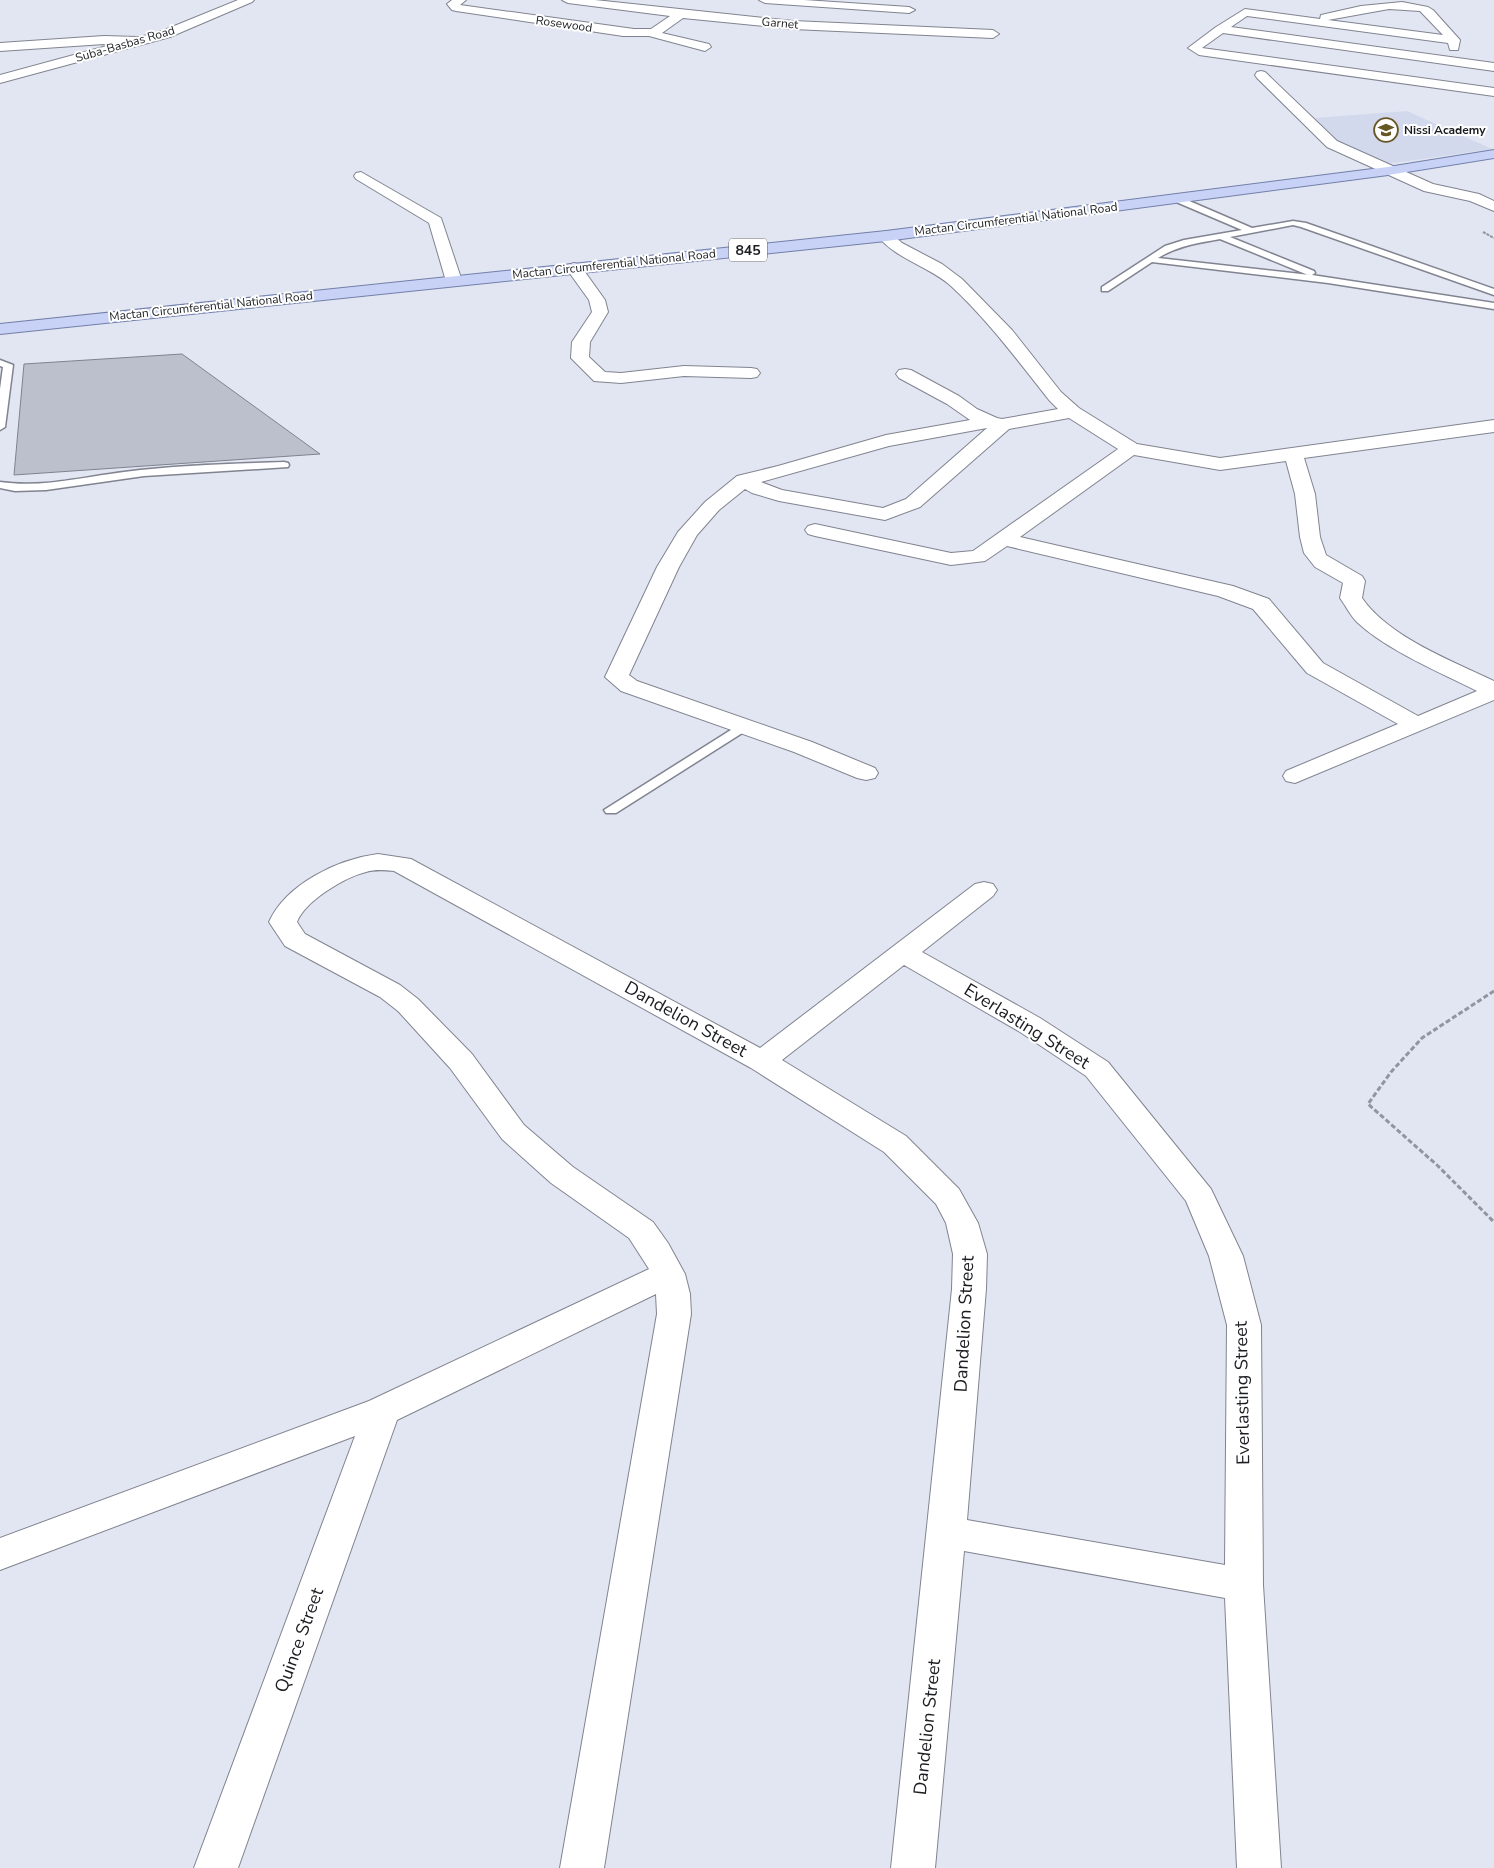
<svg xmlns="http://www.w3.org/2000/svg" width="1494" height="1868" font-family="'Nunito Sans',sans-serif">
  <style>
    .built { fill: #d3d9ed }
    .building { fill: #bcc0cc; stroke: #7f838e }
    .lines { fill: none; stroke-linecap: round; stroke-linejoin: round }
    .lane-casing { stroke: #818490; stroke-width: 3 }
    .street-casing { stroke: #818490; stroke-width: 2 }
    .secondary-casing { stroke: #818490; stroke-width: 2 }
    .primary-casing { stroke: #737fa8; stroke-width: 2 }
    .path-far1 { stroke: #91959e; stroke-width: 2; stroke-dasharray: 3 1; stroke-linecap: butt }
    .path { stroke: #91959e; stroke-width: 3; stroke-dasharray: 5 2.5; stroke-linecap: butt }
    .lane { fill: #fff; fill-rule: evenodd }
    .street { fill: #fff; fill-rule: evenodd }
    .secondary { fill: #fff; fill-rule: evenodd }
    .primary { fill: #c8d2f7; fill-rule: evenodd }
    .labels { text-anchor: middle; dominant-baseline: central; stroke-width: 4; stroke-linejoin: round; paint-order: stroke }
    .far-street-label { font-size: 12px; fill: #1b1d21; stroke: #fff }
    .far-poi-label { font-size: 12px; font-weight: bold; fill: #1b1d21; stroke: #fff; text-anchor: start }
    .shield { fill: #fff; stroke: #5f6164; stroke-width: 1 }
    .shield-label { font-size: 14px; font-weight: bold; fill: #1b1d21 }
    .near-street-label { font-size: 18px; fill: #1b1d21; stroke: #fff }
  </style>
  <rect width="100%" height="100%" fill="#e1e6f2"/>
  <path class="built" d="M 1407,111 L 1492,149 L 1380,165 L 1331,141 L 1315,118 Z"/>
  <path class="building" d="M 182,354 L 320,454 L 14,475 L 24,364 Z"/>
  <g class="lines">
    <g class="lane-casing">
      <path id="lane" d="M 1174,197 L 1180,197 L 1252,228 L 1293,221 L 1306,223 L 1494,289 L 1494,295 L 1301,227 L 1293,225 L 1230,237 L 1314,271 L 1315,273 L 1312,275 L 1494,303 L 1494,309 L 1328,283 L 1152,262 L 1108,291 L 1102,291 L 1102,287 L 1165,246 L 1184,240 L 1242,230 L 1174,201 ZM 1220,239 L 1308,275 L 1310,275 L 1158,258 C 1177,246 1198,243 1220,239 Z
        M 0,360 L 13,365 L 5,427 L 0,430 L 0,389 L 3,367 L 0,366 Z
        M 284,462 L 288,463 L 289,465 L 288,467 L 144,476 L 46,490 L 15,491 L 0,488 L 0,482 C 43,488 82,477 124,472 C 177,465 231,464 284,462 Z
        M 742,723 L 747,724 L 749,727 L 747,730 L 616,813 L 606,813 L 604,810 Z"/>
    </g>
    <g class="street-casing">
      <path id="street" d="M 452,0 L 466,0 L 460,5 L 634,29 L 651,29 L 670,16 L 568,3 L 562,0 L 595,0 L 793,21 L 993,30 L 999,34 L 993,38 L 793,29 L 683,18 L 662,33 L 709,44 L 711,47 L 705,51 L 649,36 L 623,36 L 456,11 L 452,10 L 447,4 Z
        M 759,0 L 804,0 L 909,7 L 915,10 L 909,13 L 765,3 Z
        M 1402,2 L 1428,7 L 1433,10 L 1460,40 L 1458,50 L 1450,50 L 1448,43 L 1247,16 L 1231,27 L 1494,63 L 1494,71 L 1223,33 L 1202,48 L 1494,88 L 1494,96 L 1199,55 L 1188,48 L 1216,27 L 1245,9 L 1320,19 L 1321,15 L 1361,6 ZM 1389,9 L 1420,11 L 1443,35 L 1328,20 Z
        M 104,36 L 137,37 L 143,41 L 137,45 L 104,44 L 0,51 L 0,43 Z
        M 1261,71 L 1265,72 L 1337,141 L 1433,184 L 1479,194 L 1494,201 L 1494,211 L 1470,201 L 1424,191 L 1327,147 L 1257,78 L 1255,75 L 1257,72 Z
        M 361,172 L 441,218 L 462,281 L 460,284 L 448,284 L 446,281 L 429,223 L 356,179 L 354,176 L 356,173 Z
        M 886,231 L 891,233 L 902,243 L 942,264 L 962,279 L 1012,330 L 1061,392 L 1079,408 L 1137,444 L 1220,458 L 1494,420 L 1494,432 L 1304,458 L 1315,494 L 1320,537 L 1326,555 L 1362,576 L 1365,581 L 1362,598 C 1389,637 1452,661 1494,681 L 1494,700 L 1295,783 L 1286,781 L 1283,776 L 1286,771 L 1398,724 L 1307,673 L 1253,609 L 1218,596 L 1007,546 L 985,561 L 951,565 L 815,536 L 808,534 L 805,530 L 808,526 L 815,524 L 951,553 L 973,551 L 1118,449 L 1069,418 L 1009,429 L 920,507 L 885,520 L 779,501 L 752,493 L 745,489 L 719,510 L 697,535 L 679,567 L 629,675 L 637,681 L 812,742 L 875,768 L 878,773 L 875,778 L 866,780 L 857,778 L 794,752 L 621,691 L 605,677 L 657,567 L 678,532 L 705,502 L 737,476 L 778,466 L 886,435 L 970,420 L 947,404 L 899,378 L 896,374 L 899,370 L 905,369 L 911,370 L 959,396 L 977,409 L 997,418 L 1002,419 L 1058,409 L 1049,400 C 1018,361 988,320 951,286 C 930,267 894,258 878,236 L 881,233 ZM 987,428 L 906,499 L 883,508 L 782,490 L 761,482 L 889,446 ZM 1134,455 L 1220,470 L 1286,461 L 1295,494 L 1300,537 L 1304,553 L 1315,567 L 1343,583 L 1340,598 C 1346,606 1351,617 1358,623 C 1387,650 1441,673 1477,691 L 1418,716 L 1323,663 L 1269,599 L 1233,586 L 1020,537 Z
        M 574,263 L 580,265 L 605,300 L 608,312 L 590,342 L 589,357 L 605,372 L 621,373 L 684,366 L 751,368 L 757,369 L 760,373 L 757,377 L 751,378 L 684,376 L 621,383 L 594,381 L 571,358 L 572,342 L 592,312 L 589,300 L 566,268 L 568,265 Z
        M 378,854 L 411,859 L 760,1048 L 975,884 L 984,882 L 993,884 L 997,890 L 993,896 L 922,952 L 1040,1018 L 1108,1062 L 1211,1189 L 1243,1256 L 1261,1325 L 1263,1585 L 1281,1868 L 1237,1868 L 1225,1598 L 964,1551 L 935,1868 L 891,1868 L 952,1289 L 953,1254 L 946,1223 L 936,1204 L 884,1152 L 751,1068 L 394,871 C 385,870 375,869 366,872 C 345,877 305,901 297,922 L 305,934 L 400,985 L 418,999 L 472,1054 L 524,1125 L 573,1167 L 653,1222 L 668,1243 L 685,1274 L 690,1294 L 691,1314 L 604,1868 L 560,1868 L 657,1314 L 656,1294 L 397,1420 L 238,1868 L 194,1868 L 355,1436 L 0,1570 L 0,1538 L 369,1401 L 649,1269 L 629,1238 L 551,1183 L 502,1139 L 450,1068 L 398,1011 L 380,997 L 285,946 L 269,922 C 286,884 338,859 378,854 ZM 904,965 L 1020,1032 L 1086,1076 L 1186,1201 L 1209,1256 L 1227,1325 L 1225,1565 L 967,1520 L 986,1289 L 987,1254 L 978,1223 L 959,1189 L 906,1136 L 782,1060 Z"/>
    </g>
    <g class="secondary-casing">
      <path id="secondary" d="M 238,0 L 254,0 L 252,2 L 170,37 L 0,83 L 0,75 L 162,31 Z"/>
    </g>
    <g class="primary-casing">
      <path id="primary" d="M 1494,150 L 1494,158 L 1388,175 L 886,241 L 0,334 L 0,324 L 886,231 L 1388,167 Z"/>
    </g>
    <path class="path-far1" d="M 1483,232 L 1494,238"/>
    <path class="path" d="M 1494,991 L 1422,1038 L 1391,1072 L 1368,1104 L 1438,1166 L 1494,1222"/>
    <use href="#lane" class="lane"/>
    <use href="#street" class="street"/>
    <use href="#secondary" class="secondary"/>
    <use href="#primary" class="primary"/>
  </g>
  <defs>
    <g id="school-ring" transform="scale(1.25)"><circle r="9.5" fill="#fff" stroke="#675725" stroke-width="1.5"/><path d="M0-5L7-2L0 1L-7-2ZM-4 1L0 2.5L4 1V4Q0 6-4 4Z" fill="#675725"/></g>
  </defs>
  <g fill-rule="evenodd">
    <use href="#school-ring" x="1386" y="130"/>
  </g>
  <g class="labels">
    <g class="far-street-label">
      <text transform="translate(780 23) rotate(5)">Garnet</text>
      <text transform="translate(564 24) rotate(8)">Rosewood</text>
      <text transform="translate(125 44) rotate(-16)">Suba-Basbas Road</text>
      <text transform="translate(1016 219) rotate(-7)">Mactan Circumferential National Road</text>
      <text transform="translate(614 264) rotate(-6)">Mactan Circumferential National Road</text>
      <text transform="translate(211 306) rotate(-6)">Mactan Circumferential National Road</text>
    </g>
    <g class="far-poi-label">
      <text x="1404" y="130">Nissi Academy</text>
    </g>
    <rect class="shield" x="729" y="238.5" width="38" height="23" rx="4"/>
    <g class="shield-label">
      <text x="748" y="250">845</text>
    </g>
    <g class="near-street-label">
      <text transform="translate(686 1019) rotate(29)">Dandelion Street</text>
      <text transform="translate(1027 1026) rotate(32)">Everlasting Street</text>
      <text transform="translate(964 1324) rotate(-87)">Dandelion Street</text>
      <text transform="translate(1242 1393) rotate(-91)">Everlasting Street</text>
      <text transform="translate(299 1640) rotate(-70)">Quince Street</text>
      <text transform="translate(927 1727) rotate(-84)">Dandelion Street</text>
    </g>
  </g>
</svg>
